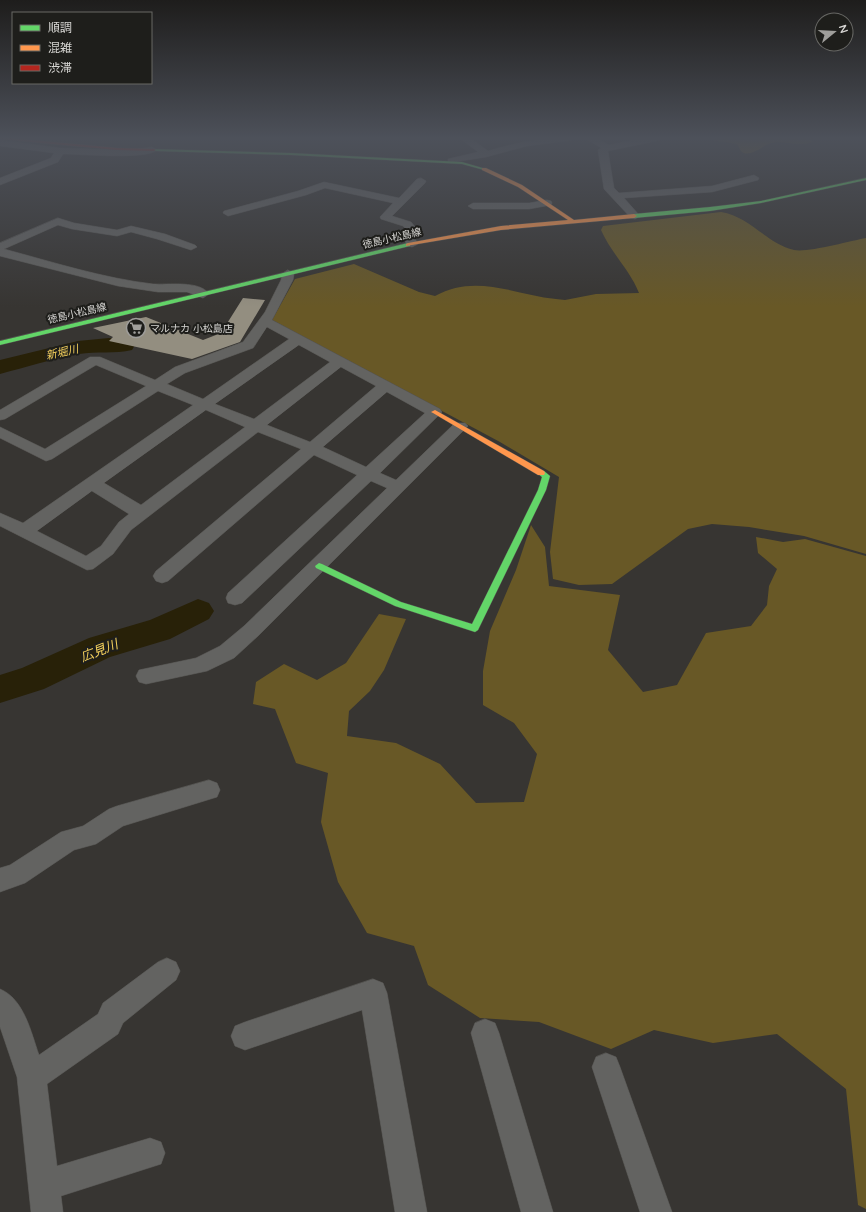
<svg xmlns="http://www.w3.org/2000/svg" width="866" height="1212" font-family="Quicksand,'Noto Sans JP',sans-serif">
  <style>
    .green { fill: #685826 }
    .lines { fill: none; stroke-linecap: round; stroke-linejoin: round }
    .river { fill: #282108; fill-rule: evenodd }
    .building { fill: #938e80 }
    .street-casing { stroke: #53524f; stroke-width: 1 }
    .fast-casing { stroke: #53524f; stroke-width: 1 }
    .slow-casing { stroke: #53524f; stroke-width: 1 }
    .jam-casing { stroke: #53524f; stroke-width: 1 }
    .street { fill: #636361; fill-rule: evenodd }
    .fast { fill: #63d668; fill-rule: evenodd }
    .slow { fill: #ff974d; fill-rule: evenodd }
    .jam { fill: #b3261e; fill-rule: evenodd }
    .labels { text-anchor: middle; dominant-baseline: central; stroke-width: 4; stroke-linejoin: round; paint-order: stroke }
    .far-street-label { font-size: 10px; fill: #d7d6d3; stroke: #1e1e1b }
    .far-poi-label { font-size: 10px; fill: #d7d6d3; stroke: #1e1e1b; text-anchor: start }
    .far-water-label { font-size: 11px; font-style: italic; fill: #f5d15c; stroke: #1e1e1b }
    .water-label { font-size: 13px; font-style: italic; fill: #f5d15c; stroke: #1e1e1b }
  </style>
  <rect width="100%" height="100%" fill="#373532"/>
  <path class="green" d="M 718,137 L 808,137 L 812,142 C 799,147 784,140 771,143 C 763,145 753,156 744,153 C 740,152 740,148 737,144 L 712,140 Z
    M 721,212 C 749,216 766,243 794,250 C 807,253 850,241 866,238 L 866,554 L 804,536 L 749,527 L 712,524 L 688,529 L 612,584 L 579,585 L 553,579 L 550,552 L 559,477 L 500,442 L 272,320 L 295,279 L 354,264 L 419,292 L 435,296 C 476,273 515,295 556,299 L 565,300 L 596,294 L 639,293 C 630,270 611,253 601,230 L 603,226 Z
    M 531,525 L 545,547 L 549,586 L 620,595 L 608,650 L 643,692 L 677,685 L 706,633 L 751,626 L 767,605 L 769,586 L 777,569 L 758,553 L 756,537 L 783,542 L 805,539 L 866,556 L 866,1209 L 858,1205 L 846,1089 L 777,1034 L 713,1043 L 654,1030 L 611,1049 L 539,1022 L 480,1018 L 428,985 L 414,946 L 367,933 L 338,882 L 321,822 L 328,773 L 296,763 L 275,709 L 253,704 L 256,682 L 284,664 L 317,680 L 346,663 L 379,614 L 406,619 L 384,670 L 370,691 L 349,711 L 347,736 L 396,743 L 440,764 L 476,803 L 524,802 L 537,754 L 514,723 L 483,705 L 483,671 L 490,631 L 516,570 Z"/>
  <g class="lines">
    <path class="river" d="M 109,338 L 132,340 L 135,345 L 132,350 C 115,354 96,351 79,354 C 52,359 26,367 0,374 L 0,360 L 78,341 Z
      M 198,599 L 209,603 L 214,611 L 209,619 L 170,639 L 110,657 L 44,689 L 0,703 L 0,675 L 22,668 L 89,638 L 150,620 Z"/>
  </g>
  <path class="building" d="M 243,298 L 265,300 L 240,342 L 192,359 L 109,341 L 113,337 L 93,328 L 146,317 L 203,340 L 221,333 Z"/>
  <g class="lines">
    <g class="street-casing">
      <path id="street" d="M 31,137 L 74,137 L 69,140 L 36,140 Z
        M 458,137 L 469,137 L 488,151 C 518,142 546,137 578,137 L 573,140 L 527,146 L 486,157 L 448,163 L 448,159 L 478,152 Z
        M 583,137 L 594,137 L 609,145 L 648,137 L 666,137 L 661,140 L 608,151 L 614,188 L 619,193 L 712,186 L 754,175 L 759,178 L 758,180 L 712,192 L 624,198 L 640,216 L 635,219 L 631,218 L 604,189 L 598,150 L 601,148 Z
        M 0,140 L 60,148 L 130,150 L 152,147 L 157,150 C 147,160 79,154 63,154 L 58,162 L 0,185 L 0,178 L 51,158 L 54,153 L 0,146 Z
        M 421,178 L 426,181 L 425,183 L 392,216 L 411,222 L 416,228 L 413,235 L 418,244 L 412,247 L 408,246 L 401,235 L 405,228 L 403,226 L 381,219 L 380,217 L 393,203 L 325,188 L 306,195 L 228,216 L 223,213 L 224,211 L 298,191 L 324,182 L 399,198 L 417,179 Z
        M 547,200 L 551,201 L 552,203 L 551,205 L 529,209 L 473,209 L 468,206 L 473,203 L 529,203 Z
        M 58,218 L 74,223 L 117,230 L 131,226 L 165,234 L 195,245 L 197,247 L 191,250 L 157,239 L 131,232 L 117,236 L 72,229 L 58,225 L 4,249 C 53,262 102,278 153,284 C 168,285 200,280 209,294 L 203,298 L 187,292 L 158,292 L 118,286 L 0,256 L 0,243 Z
        M 288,270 L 294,274 L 293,280 L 272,320 L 440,409 L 442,412 L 380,473 L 396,480 L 455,423 L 465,423 L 468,426 L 258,636 L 234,658 L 207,671 L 146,684 L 139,682 L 136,676 L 139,670 L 196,658 L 220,646 L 244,626 L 387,488 L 371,481 L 242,603 L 235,605 L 228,603 L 226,598 L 228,593 L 357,475 L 314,455 L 168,581 L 162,583 L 156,581 L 153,576 L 156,571 L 301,449 L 258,432 L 131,530 L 113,554 L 93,569 L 87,570 L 0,526 L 0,513 L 23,523 L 193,405 L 158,391 L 52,459 L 46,461 L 0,438 L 0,427 L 45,449 L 146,386 L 96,365 L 5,419 L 0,420 L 0,410 L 90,357 L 100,357 L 155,380 L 175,367 L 243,342 L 265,312 L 281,280 L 282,274 ZM 267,327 L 289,339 L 203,399 L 167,384 L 185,373 L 253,348 ZM 299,345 L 330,362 L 254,419 L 215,404 ZM 341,367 L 376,386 L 310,442 L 267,425 ZM 387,392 L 425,413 L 366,467 L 323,447 ZM 206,410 L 245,427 L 141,505 L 104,483 ZM 92,491 L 129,514 L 119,522 L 101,546 L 86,556 L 37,531 Z
        M 209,780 L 217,783 L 220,790 L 217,797 L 123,826 L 96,844 L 74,850 L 25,883 L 0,892 L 0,868 L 10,865 L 61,832 L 83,826 L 109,809 L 117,806 Z
        M 167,958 L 176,962 L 180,971 L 176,980 L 123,1023 L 118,1034 L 47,1084 L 57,1166 L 150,1138 L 161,1142 L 165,1153 L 161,1164 L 61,1196 L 63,1212 L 31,1212 L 17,1077 L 0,1027 L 0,989 C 24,999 31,1032 39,1055 L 98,1014 L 103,1003 L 158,962 Z
        M 373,979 L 383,983 L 387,993 L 427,1212 L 395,1212 L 362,1010 L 245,1050 L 235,1046 L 231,1036 L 235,1026 L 245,1022 Z
        M 485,1019 L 495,1023 L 499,1033 L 553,1212 L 521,1212 L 471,1033 L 475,1023 Z
        M 606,1053 L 616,1057 L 620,1067 L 672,1212 L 640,1212 L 592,1067 L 596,1057 Z"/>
    </g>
    <g class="fast-casing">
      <path id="fast" d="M 152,149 L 291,153 L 462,162 L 486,169 L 484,170 L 462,164 L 291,155 L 154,151 Z
        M 866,178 L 866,180 L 761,203 L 710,211 L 634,218 L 631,216 L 634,214 L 710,207 L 761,201 Z
        M 408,243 L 410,244 L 410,246 L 0,345 L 0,341 Z
        M 538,471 L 544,471 L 550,476 L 546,490 L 478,630 L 475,632 L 395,606 L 316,568 L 315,566 L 319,563 L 322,564 L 401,602 L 472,624 L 538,490 L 542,477 L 537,473 Z"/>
    </g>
    <g class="slow-casing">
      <path id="slow" d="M 482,168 L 486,168 L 522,185 L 574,220 L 634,214 L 637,216 L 634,218 L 501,230 L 406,246 L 406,244 L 408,243 L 501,226 L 568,220 L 518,187 L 482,170 Z
        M 435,410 L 544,471 L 545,473 L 544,475 L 538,475 L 433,413 L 431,412 Z"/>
    </g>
    <g class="jam-casing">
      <path id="jam" d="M 0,137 L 117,148 L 154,149 L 156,150 L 154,151 L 117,150 L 0,139 Z"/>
    </g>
    <use href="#street" class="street"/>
    <use href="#fast" class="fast"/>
    <use href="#slow" class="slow"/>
    <use href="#jam" class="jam"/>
  </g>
  <linearGradient id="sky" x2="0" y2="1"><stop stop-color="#1e1d1c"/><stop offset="0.45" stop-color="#4d515a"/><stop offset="1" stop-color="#4d515a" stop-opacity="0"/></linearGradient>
  <rect width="866" height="307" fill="url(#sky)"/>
  <defs>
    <g id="supermarket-ring" transform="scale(1)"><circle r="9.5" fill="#1e1e1b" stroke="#9f9e9b" stroke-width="1.5"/><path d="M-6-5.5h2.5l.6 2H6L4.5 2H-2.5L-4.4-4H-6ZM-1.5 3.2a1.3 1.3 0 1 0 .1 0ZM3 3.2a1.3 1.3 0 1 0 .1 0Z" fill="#9f9e9b"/></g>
  </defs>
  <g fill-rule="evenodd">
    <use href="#supermarket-ring" x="136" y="328"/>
  </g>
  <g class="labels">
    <g class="far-street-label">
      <text transform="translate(392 238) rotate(-13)">徳島小松島線</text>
      <text transform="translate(77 313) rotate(-13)">徳島小松島線</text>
    </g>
    <g class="far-poi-label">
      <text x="150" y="328">マルナカ 小松島店</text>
    </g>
    <g class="far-water-label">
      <text transform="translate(62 352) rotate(-13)">新堀川</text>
    </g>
    <g class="water-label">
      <text transform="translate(99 650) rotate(-21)">広見川</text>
    </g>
  </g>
  <rect x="12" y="12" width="140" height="72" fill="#1e1e1b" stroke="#686865"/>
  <rect x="20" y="25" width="20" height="6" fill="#63d668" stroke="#686865"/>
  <text x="48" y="32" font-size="12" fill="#d7d6d3">順調</text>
  <rect x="20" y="45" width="20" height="6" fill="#ff974d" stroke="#686865"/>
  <text x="48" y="52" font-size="12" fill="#d7d6d3">混雑</text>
  <rect x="20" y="65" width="20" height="6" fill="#b3261e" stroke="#686865"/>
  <text x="48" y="72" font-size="12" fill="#d7d6d3">渋滞</text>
  <g transform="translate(834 32) rotate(72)"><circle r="19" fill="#1e1e1b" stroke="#686865"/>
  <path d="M0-3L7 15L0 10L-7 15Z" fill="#9f9e9b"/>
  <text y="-6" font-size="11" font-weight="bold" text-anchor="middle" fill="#d7d6d3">N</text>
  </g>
</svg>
